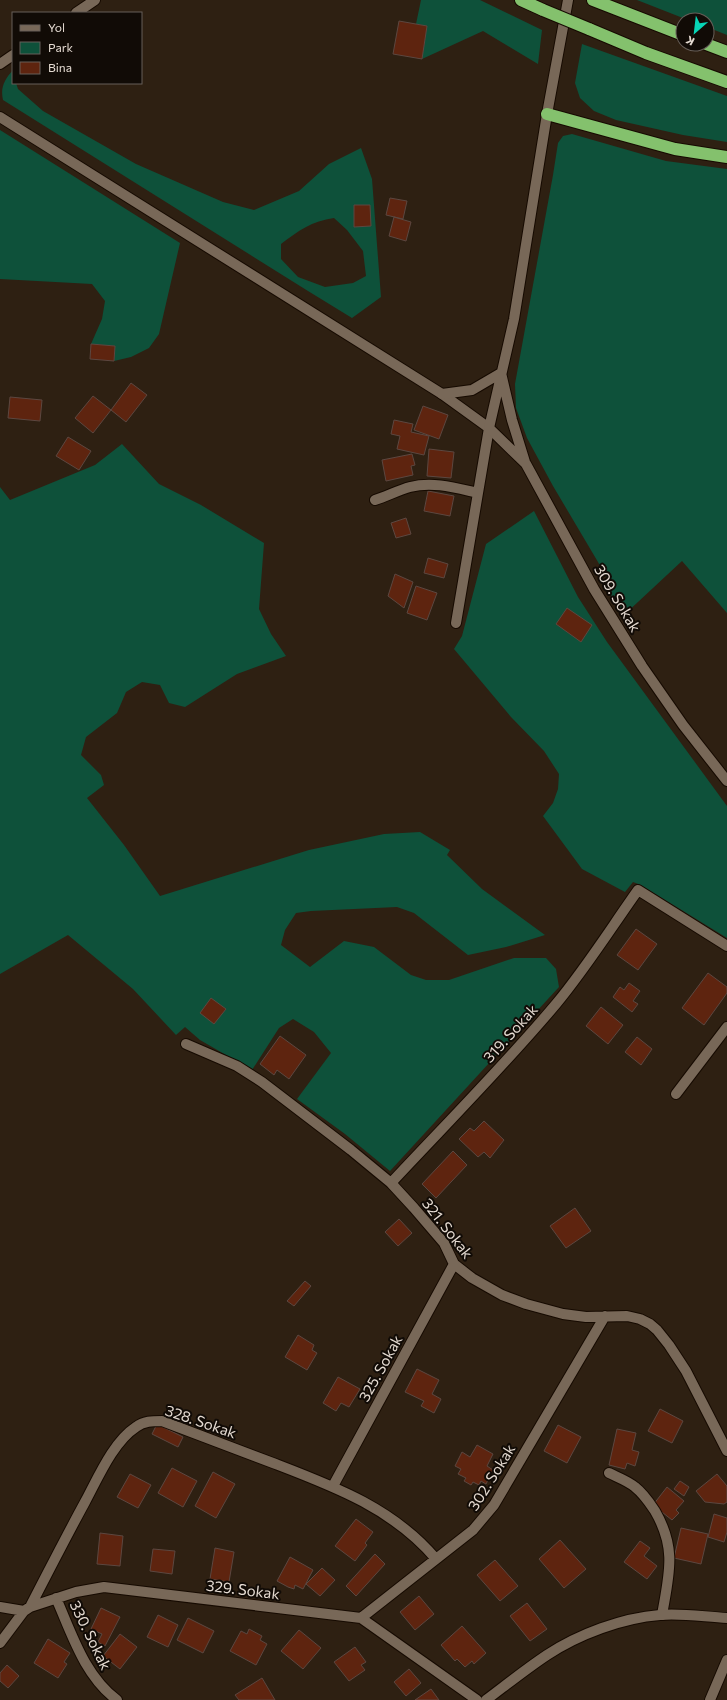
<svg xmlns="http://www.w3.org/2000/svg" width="727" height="1700" font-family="Commissioner,sans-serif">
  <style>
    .green { fill: #0e513a; fill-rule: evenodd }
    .building { fill: #5e240f; stroke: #5c4740 }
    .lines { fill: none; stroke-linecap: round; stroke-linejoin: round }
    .street-casing { stroke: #160a01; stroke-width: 12 }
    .secondary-casing { stroke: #160a01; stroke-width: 12 }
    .highway-casing { stroke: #160a01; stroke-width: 14 }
    .street { stroke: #786858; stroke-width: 10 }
    .secondary { stroke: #786858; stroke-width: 10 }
    .highway { stroke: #84c16d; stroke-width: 12 }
    .highway-bridge-casing { stroke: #160a01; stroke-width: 14; stroke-linecap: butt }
    .highway-bridge { stroke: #84c16d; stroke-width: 12 }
    .labels { text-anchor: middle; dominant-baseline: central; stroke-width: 4; stroke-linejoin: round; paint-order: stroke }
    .street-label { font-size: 15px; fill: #e5dbd2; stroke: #110b06 }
  </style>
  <rect width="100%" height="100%" fill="#2e2012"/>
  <path class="green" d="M 421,0 L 480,0 L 542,30 L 538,64 L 483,31 L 422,59 L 427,26 L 416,24 Z
    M 637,0 L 727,0 L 727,35 L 707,27 L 707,20 L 688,20 Z
    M 582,44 L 727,96 L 727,142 L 683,135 L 616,120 L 594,111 L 580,98 L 575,83 Z
    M 13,70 L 13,83 L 16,83 L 18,89 L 43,111 L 136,164 L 223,202 L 254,210 L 299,191 L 329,164 L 361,148 L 372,179 L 381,297 L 352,318 L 308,291 L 3,100 C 0,87 5,79 13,70 ZM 334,218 L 347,230 L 363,251 L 366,276 L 353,283 L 325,287 L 298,277 L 281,259 L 281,244 C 298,231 312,221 334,218 Z
    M 0,130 L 180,243 L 159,334 L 149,348 L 131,357 L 114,361 L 115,346 L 91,344 L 102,319 L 105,301 L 92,284 L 0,279 Z
    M 572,134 L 666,161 L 727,169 L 727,613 L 682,561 L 624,615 L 606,587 L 611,584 L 553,486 L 527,438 L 516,408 L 515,384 L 553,175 L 558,143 L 563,136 Z
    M 122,444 L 159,484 L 201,505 L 264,543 L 259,609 L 271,634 L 286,656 L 237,674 L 185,707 L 169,703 L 160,685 L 142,682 L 126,692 L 117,713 L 86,737 L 81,755 L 101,775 L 104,785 L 87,798 L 124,845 L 160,896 L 309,850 L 384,834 L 420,832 L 450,850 L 447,855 L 482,889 L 545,935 L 506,947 L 468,955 L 414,913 L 397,907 L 311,911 L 296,913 L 285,930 L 281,945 L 310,967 L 344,941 L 374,947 L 411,975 L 426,980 L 449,980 L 514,958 L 546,958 L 556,969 L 559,987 L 390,1171 L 345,1134 L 297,1099 L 331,1053 L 314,1032 L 293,1019 L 279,1028 L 252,1070 L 200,1040 L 185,1027 L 176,1035 L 133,989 L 68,935 L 0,974 L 0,487 L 10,500 L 95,465 Z
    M 534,511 L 578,597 L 607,642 L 727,806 L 727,938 L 641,885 L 633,882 L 625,892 L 582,869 L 543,816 L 553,803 L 558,789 L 559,774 L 544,751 L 511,717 L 454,649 L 462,636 L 486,544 Z"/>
  <path class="building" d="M 399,21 L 427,26 L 422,59 L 393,54 Z
    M 390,198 L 407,201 L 403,219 L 386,215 Z
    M 354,205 L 370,205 L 371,226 L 354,227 Z
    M 394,217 L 411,222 L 406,241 L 389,236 Z
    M 91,344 L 115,346 L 114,361 L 90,359 Z
    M 131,383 L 147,395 L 126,422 L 111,410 Z
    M 93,396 L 111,410 L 93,433 L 75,418 Z
    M 10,397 L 42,400 L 40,421 L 8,418 Z
    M 423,406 L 448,415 L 439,439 L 414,430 Z
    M 394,420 L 413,424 L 411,432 L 429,436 L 424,455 L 397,449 L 400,436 L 391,434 Z
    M 68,437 L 91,451 L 79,470 L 56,456 Z
    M 429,449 L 454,452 L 451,478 L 427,476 Z
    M 412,454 L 415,465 L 411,466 L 413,475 L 386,481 L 382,460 Z
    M 428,491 L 454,496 L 450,516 L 424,511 Z
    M 406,518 L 411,534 L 396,538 L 391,523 Z
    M 428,558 L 448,564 L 444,578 L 424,573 Z
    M 395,574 L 413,582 L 404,608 L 388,596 Z
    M 416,586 L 437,593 L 427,620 L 407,613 Z
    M 567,608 L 592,625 L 581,642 L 556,624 Z
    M 636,929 L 657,944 L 638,970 L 617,955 Z
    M 708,973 L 727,987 L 727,993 L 704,1025 L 682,1008 Z
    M 629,983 L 640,991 L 633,1001 L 638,1004 L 632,1012 L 613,997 L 620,987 L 624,990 Z
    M 211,998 L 226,1009 L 214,1024 L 200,1013 Z
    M 601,1007 L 623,1025 L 608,1044 L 586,1026 Z
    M 280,1036 L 306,1055 L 289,1079 L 277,1070 L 274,1075 L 260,1064 Z
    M 637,1037 L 652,1049 L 641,1065 L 625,1052 Z
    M 484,1121 L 504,1140 L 490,1158 L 484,1152 L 478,1157 L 459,1139 L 470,1128 L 474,1131 Z
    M 453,1151 L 467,1165 L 436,1198 L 422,1184 Z
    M 575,1208 L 591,1231 L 566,1248 L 550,1226 Z
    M 399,1219 L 412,1233 L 398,1246 L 385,1232 Z
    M 305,1281 L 311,1286 L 294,1306 L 287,1301 Z
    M 298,1335 L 314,1345 L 312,1350 L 317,1353 L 307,1370 L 285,1357 Z
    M 417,1369 L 439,1380 L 432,1394 L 441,1399 L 434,1413 L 421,1406 L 424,1401 L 405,1392 Z
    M 338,1377 L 360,1389 L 349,1407 L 341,1403 L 336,1411 L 323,1403 Z
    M 660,1409 L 683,1421 L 672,1443 L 648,1431 Z
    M 157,1424 L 183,1437 L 178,1447 L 152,1434 Z
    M 558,1425 L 581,1437 L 567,1463 L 544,1451 Z
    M 617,1429 L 636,1433 L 632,1450 L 639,1452 L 635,1466 L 627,1463 L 625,1469 L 609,1465 Z
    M 477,1445 L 493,1454 L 487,1466 L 493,1470 L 486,1484 L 481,1481 L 479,1485 L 473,1482 L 471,1485 L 464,1481 L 466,1478 L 458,1474 L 461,1469 L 455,1466 L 462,1452 L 470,1457 Z
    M 172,1468 L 197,1481 L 183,1507 L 158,1493 Z
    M 213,1472 L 235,1484 L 216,1518 L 195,1506 Z
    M 130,1474 L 151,1485 L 138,1508 L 117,1497 Z
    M 717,1474 L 727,1486 L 727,1502 L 724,1504 L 705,1502 L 696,1491 Z
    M 680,1481 L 689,1487 L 684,1496 L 674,1489 Z
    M 667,1487 L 684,1501 L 676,1510 L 679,1513 L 672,1520 L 653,1505 Z
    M 714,1514 L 727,1518 L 727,1532 L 724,1542 L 708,1537 Z
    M 356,1519 L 373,1532 L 365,1543 L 367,1545 L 355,1561 L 335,1546 Z
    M 681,1528 L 708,1534 L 701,1564 L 674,1558 Z
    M 100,1533 L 123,1536 L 120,1566 L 97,1564 Z
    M 560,1540 L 586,1569 L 564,1588 L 539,1559 Z
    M 640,1541 L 650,1548 L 644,1556 L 657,1566 L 647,1579 L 624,1562 Z
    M 215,1548 L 234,1552 L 229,1582 L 210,1579 Z
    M 153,1549 L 175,1551 L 172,1574 L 150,1571 Z
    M 375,1554 L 385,1564 L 356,1596 L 346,1586 Z
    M 290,1557 L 313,1570 L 303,1589 L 295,1585 L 294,1589 L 288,1587 L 277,1581 Z
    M 495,1560 L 518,1586 L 500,1601 L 477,1575 Z
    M 322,1568 L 335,1580 L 320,1596 L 306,1584 Z
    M 419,1596 L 434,1614 L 415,1630 L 400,1612 Z
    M 527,1603 L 547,1629 L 530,1641 L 510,1616 Z
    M 101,1608 L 120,1617 L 105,1646 L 98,1642 L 102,1634 L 91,1629 Z
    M 158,1615 L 178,1625 L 168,1647 L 147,1637 Z
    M 188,1618 L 214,1631 L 203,1653 L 177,1640 Z
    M 462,1626 L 486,1653 L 474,1664 L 472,1661 L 465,1667 L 457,1659 L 455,1661 L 441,1645 Z
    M 249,1629 L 262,1636 L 260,1640 L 267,1644 L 256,1665 L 230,1651 L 241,1631 L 247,1634 Z
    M 299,1630 L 321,1648 L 303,1669 L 281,1651 Z
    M 120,1634 L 137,1647 L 120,1669 L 103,1656 Z
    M 48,1639 L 70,1653 L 64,1662 L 67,1664 L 58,1678 L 34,1663 Z
    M 355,1647 L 366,1662 L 361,1665 L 365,1670 L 349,1681 L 334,1662 Z
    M 7,1665 L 19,1676 L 8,1688 L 0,1681 L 0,1673 Z
    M 409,1669 L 421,1683 L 406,1696 L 394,1682 Z
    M 262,1678 L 275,1700 L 239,1700 L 235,1695 Z
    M 431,1689 L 439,1700 L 415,1700 Z"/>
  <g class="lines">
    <g class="street-casing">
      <path id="street" d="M 76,13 L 95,0
        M 0,64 L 13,55
        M 0,117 L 442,394 L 489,428 L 456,623
        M 375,500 C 387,496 399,490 410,487 C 433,481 456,488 478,493
        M 186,1044 L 237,1066 L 262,1082 L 351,1150 L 391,1183 L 414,1208 L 444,1243 L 454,1264 L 472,1278 L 502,1295 L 526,1304 L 563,1314 L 586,1317 L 627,1316 L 640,1319 L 650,1324 L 657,1330 L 669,1345 L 686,1371 L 727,1451
        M 676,1094 L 727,1027
        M 391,1183 C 446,1124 504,1066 556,1004 C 586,968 611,928 638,890 L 727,946
        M 609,1473 C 617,1477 628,1481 635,1487 C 644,1494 649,1502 655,1511 C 677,1549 669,1574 662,1615
        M 333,1486 L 454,1264
        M 56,1598 C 72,1634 84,1675 117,1700
        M 0,1607 L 24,1611
        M 30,1607 C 48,1572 66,1537 85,1502 C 98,1478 113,1442 136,1427 C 144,1421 152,1421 162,1421 C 199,1435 236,1449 273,1463 C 333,1486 393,1508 436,1559
        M 361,1618 L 473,1530 L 494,1505 L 605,1316
        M 0,1643 L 24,1611 L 30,1607 L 76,1592 L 104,1587 L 361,1618 L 477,1700
        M 710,1700 L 727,1660"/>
    </g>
    <g class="secondary-casing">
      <path id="secondary" d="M 568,0 L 547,114 L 514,319 L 489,428 L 526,464 L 594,589 L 642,666 L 683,725 L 727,781
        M 442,394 L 472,390 L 501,373 L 512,420 L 525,462
        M 486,1700 C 506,1685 526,1669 547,1655 C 579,1634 622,1618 660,1615 C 682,1613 705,1617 727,1618"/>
    </g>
    <g class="highway-casing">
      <path id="highway" d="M 521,0 L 543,10
        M 593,0 L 683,35
        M 589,29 L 646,53 L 727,82
        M 706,44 L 727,52
        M 547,114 L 675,149 L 727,157"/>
    </g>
    <use href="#street" class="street"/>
    <use href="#secondary" class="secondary"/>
    <use href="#highway" class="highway"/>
    <g class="highway-bridge-casing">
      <path id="highway-bridge" d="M 543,10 L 589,29"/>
    </g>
    <use href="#highway-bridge" class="highway-bridge"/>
  </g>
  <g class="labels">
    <g class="street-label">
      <text transform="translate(618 598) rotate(59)">309. Sokak</text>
      <text transform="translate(510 1033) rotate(-48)">319. Sokak</text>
      <text transform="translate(448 1228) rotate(52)">321. Sokak</text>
      <text transform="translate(380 1368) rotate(-61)">325. Sokak</text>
      <text transform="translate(201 1421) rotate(19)">328. Sokak</text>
      <text transform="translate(491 1477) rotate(-58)">302. Sokak</text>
      <text transform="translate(243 1589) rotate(7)">329. Sokak</text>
      <text transform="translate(91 1635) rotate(64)">330. Sokak</text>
    </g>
  </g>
  <rect x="12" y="12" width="130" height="72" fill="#110b06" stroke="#665e58"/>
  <rect x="20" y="25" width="20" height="6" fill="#786858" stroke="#665e58"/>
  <text x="48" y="32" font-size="12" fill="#e5dbd2">Yol</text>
  <rect x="20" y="42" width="20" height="12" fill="#0e513a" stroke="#665e58"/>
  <text x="48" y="52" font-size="12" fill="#e5dbd2">Park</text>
  <rect x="20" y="62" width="20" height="12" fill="#5e240f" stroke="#665e58"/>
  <text x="48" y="72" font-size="12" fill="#e5dbd2">Bina</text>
  <g transform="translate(695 32) rotate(208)"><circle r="19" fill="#110b06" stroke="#665e58"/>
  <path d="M0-3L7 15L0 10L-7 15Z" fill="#07d5b6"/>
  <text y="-6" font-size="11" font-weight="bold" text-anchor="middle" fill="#e5dbd2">K</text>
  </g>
</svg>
